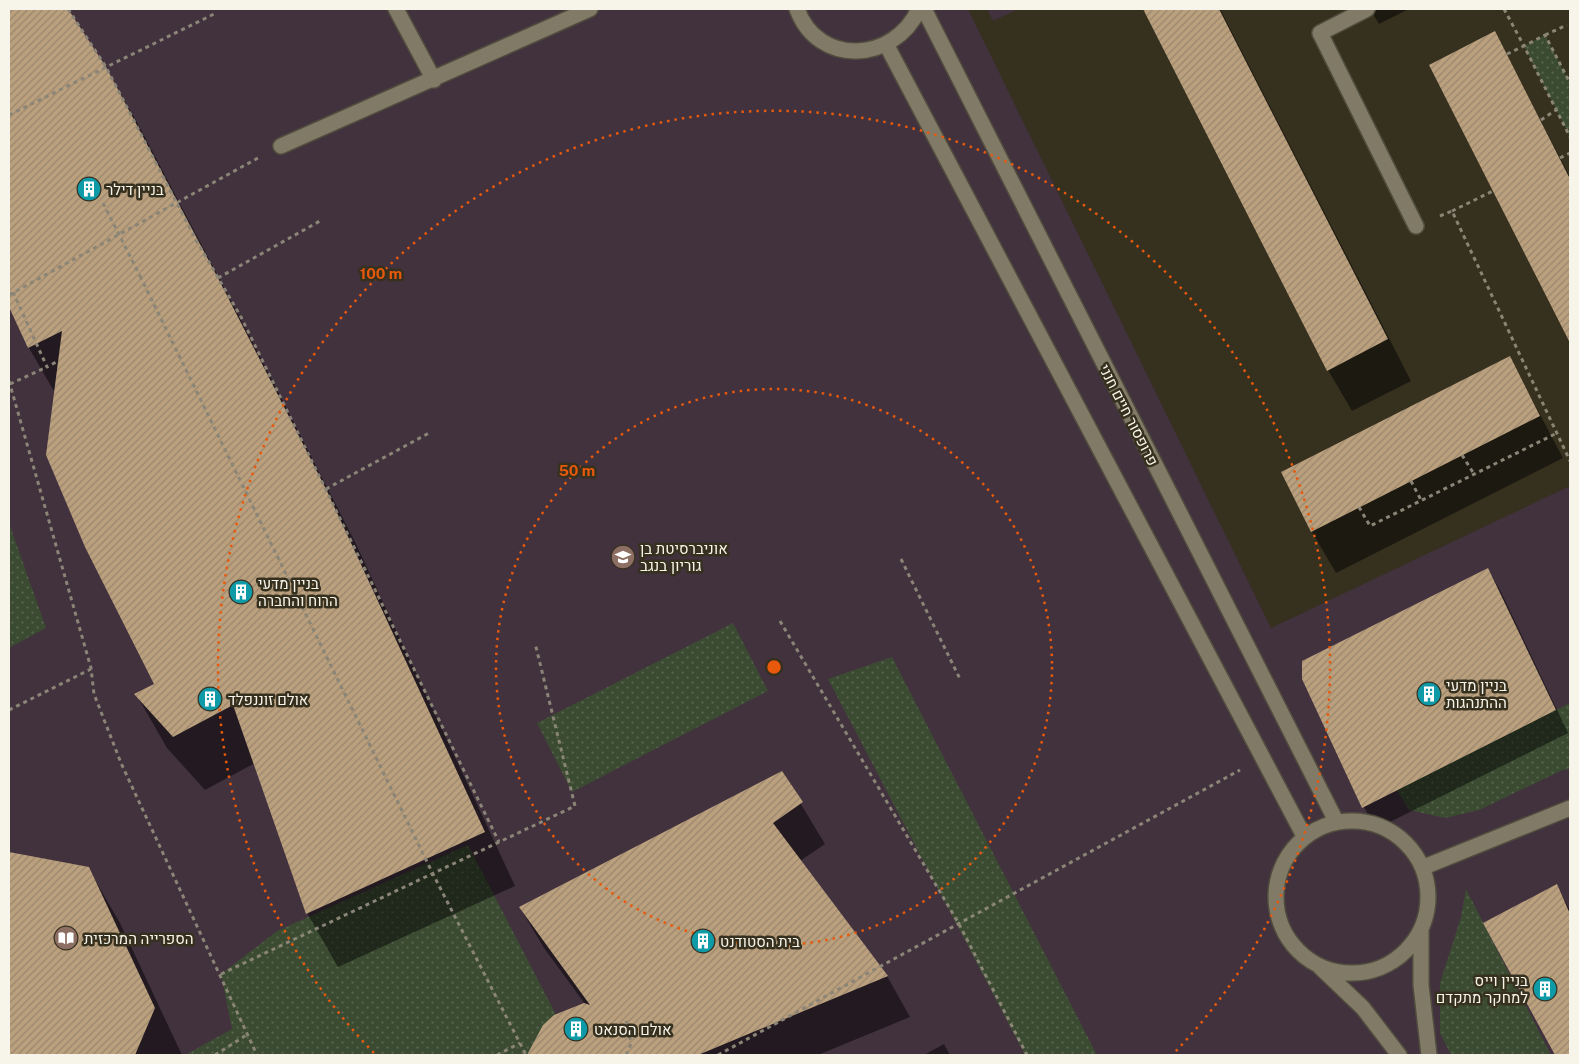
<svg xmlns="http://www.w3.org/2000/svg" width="1579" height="1064" font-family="'Public Sans',Heebo,sans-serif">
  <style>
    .education { fill: #42323e }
    .green { fill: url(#green-dots) }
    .shadow { fill: #0007 }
    .building { fill: url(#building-hatch) }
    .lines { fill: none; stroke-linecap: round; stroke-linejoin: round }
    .minor-casing { stroke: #514d3e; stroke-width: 18 }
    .path { stroke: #8a8576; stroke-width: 3; stroke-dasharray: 4 4; stroke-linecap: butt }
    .minor { stroke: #817a67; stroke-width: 15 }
    .path-bridge { stroke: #8a8576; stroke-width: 3; stroke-dasharray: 4 4; stroke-linecap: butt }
    .ring { fill: none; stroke: #e8590c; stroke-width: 2.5; stroke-dasharray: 2.5 5 }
    .labels { text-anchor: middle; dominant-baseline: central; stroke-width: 5; stroke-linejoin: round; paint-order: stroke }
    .poi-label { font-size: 15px; fill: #f7f4e9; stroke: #36301f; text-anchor: start }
    .street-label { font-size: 15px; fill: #f7f4e9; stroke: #36301f }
    .centre { fill: #e8590c; stroke: #36301f; stroke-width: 2.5 }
    .ring-label { font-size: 15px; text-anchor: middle; font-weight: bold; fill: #e8590c; stroke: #36301f; stroke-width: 5; stroke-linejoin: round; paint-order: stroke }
  </style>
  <defs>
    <pattern id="green-dots" width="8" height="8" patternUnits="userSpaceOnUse" patternTransform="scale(1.25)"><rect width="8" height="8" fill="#3b4b31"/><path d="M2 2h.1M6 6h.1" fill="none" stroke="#58664f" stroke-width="1.8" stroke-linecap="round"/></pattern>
    <pattern id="building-hatch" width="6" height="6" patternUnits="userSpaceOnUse" patternTransform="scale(1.25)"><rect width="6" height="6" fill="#bba07e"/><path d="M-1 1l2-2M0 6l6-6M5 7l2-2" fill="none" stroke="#99866d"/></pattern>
  </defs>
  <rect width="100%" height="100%" fill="#36301f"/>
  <path class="education" d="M 9,9 L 968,9 L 1271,628 L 1570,486 L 1570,1055 L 9,1055 Z
    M 987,9 L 1018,9 L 993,21 Z"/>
  <path class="green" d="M 1545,35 L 1570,83 L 1570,137 L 1524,46 Z
    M 9,523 L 46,628 L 9,648 Z
    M 733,623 L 768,691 L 572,792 L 537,723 Z
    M 892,657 L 1097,1055 L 1025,1055 L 828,679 Z
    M 1570,703 L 1570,769 L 1563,770 L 1479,810 L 1445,818 L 1409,810 L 1396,789 Z
    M 468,845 L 577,1055 L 185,1055 L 232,1029 L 221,974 L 277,931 Z
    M 1466,889 L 1551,1055 L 1451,1055 L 1440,1033 L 1440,983 L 1461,917 Z"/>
  <path class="shadow" d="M 14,9 L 66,9 L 105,68 L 137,122 L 248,333 L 356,544 L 515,886 L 338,967 L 307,913 L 255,763 L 205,790 L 167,748 L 136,694 L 155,685 L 55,393 L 29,348 L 9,304 L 9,25 Z
    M 1145,9 L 1220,9 L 1411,381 L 1352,411 L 1328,370 Z
    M 1370,9 L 1409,9 L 1379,24 Z
    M 1495,33 L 1570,177 L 1570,340 L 1431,65 Z
    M 1510,358 L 1563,458 L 1336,573 L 1312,532 Z
    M 1488,569 L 1501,592 L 1568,733 L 1376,829 L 1364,807 Z
    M 782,773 L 825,844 L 800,861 L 887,976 L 910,1017 L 818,1055 L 536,1055 L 537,1039 L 585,1004 L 544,948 L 520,908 Z
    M 9,853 L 88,868 L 120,923 L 182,1055 L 9,1055 Z
    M 1556,885 L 1570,910 L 1570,1055 L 1557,1055 L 1485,923 Z
    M 944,1044 L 950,1055 L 924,1055 Z"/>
  <path class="building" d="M 9,9 L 68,9 L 106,67 L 218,278 L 326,489 L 485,832 L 306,914 L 233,705 L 173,737 L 134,694 L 154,684 L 85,547 L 46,455 L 62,331 L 28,348 L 9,307 Z
    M 1143,9 L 1219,9 L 1388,339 L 1327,371 Z
    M 1495,31 L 1570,179 L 1570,343 L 1429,65 Z
    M 1510,356 L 1540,416 L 1311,532 L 1281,472 Z
    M 1488,568 L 1556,710 L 1362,808 L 1302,679 L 1302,661 Z
    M 782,771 L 803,802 L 773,823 L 888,976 L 698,1055 L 527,1055 L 543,1025 L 554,1015 L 584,1003 L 590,1005 L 519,907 Z
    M 9,852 L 89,867 L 155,1008 L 135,1055 L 9,1055 Z
    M 1557,884 L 1570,914 L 1570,1055 L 1555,1055 L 1483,923 Z"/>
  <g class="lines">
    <g class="minor-casing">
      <path id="minor" d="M 396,9 L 434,80
        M 797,9 C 818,67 894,63 919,9
        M 924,9 L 1336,821
        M 1367,9 L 1320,33 L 1416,226
        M 886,44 L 1304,836
        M 281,146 L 590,9
        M1276 897a76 76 0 1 1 152 0a76 76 0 1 1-152 0Z
        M 1424,867 L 1570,808
        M 1421,931 L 1421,985 L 1429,1055
        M 1320,967 L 1363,1008 L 1399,1055"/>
    </g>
    <path class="path" d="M 68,9 L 106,67 L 196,240 L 241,317 L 499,842
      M 1504,9 L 1524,46 L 1545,35 L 1570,83
      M 1545,35 L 1567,25
      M 1507,54 L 1524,46 L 1570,137
      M 9,115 L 214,14
      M 1541,120 L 1556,110
      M 1560,158 L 1570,153
      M 1452,211 L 1493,191
      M 1440,216 L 1452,211 L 1570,461
      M 140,276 L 433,874 L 526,1055
      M 218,278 L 320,221
      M 13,292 L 47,367 L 58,361
      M 9,295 L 258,158
      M 9,381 L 91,668 L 94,694 L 121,763 L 257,1055
      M 10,384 L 47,367
      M 1462,455 L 1474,474
      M 1411,481 L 1421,500
      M 326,489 L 429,433
      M 1359,507 L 1370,526 L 1557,433
      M 901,559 L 960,679
      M 780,621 L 959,924 L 1027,1055
      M 9,710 L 91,669
      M 221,974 L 575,806 L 535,643
      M 215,1055 L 248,1034
      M 497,1055 L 520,1043
      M 626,1055 L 631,1044 L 626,1020
      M 718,1055 L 1240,770"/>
    <use href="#minor" class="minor"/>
    <path class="path-bridge" d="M 103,203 L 140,276"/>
  </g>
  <g class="ring">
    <circle cx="774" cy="667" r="278"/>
    <path d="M374 1053A556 556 0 1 1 1174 1053"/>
  </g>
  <defs>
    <g id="building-disc" transform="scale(1.25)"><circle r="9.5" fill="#0f9aa8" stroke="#36301f"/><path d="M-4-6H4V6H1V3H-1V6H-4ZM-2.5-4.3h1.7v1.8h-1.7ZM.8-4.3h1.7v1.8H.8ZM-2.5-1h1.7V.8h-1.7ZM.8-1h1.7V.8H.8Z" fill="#fff"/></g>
    <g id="university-disc" transform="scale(1.25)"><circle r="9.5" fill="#8d6e63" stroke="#36301f"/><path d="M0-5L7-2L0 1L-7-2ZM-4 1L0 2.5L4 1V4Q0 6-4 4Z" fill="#fff"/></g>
    <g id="library-disc" transform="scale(1.25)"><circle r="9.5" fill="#8d6e63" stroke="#36301f"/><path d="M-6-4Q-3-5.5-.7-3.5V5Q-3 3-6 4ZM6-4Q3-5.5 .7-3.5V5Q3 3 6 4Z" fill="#fff"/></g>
  </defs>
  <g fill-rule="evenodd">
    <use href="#building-disc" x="89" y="189"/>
    <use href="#university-disc" x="623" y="557"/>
    <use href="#building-disc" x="241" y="592"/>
    <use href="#building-disc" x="1429" y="694"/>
    <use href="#building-disc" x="210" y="699"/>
    <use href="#library-disc" x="66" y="938"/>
    <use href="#building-disc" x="703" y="941"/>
    <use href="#building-disc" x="1545" y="989"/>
    <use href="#building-disc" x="576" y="1029"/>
  </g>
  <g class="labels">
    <g class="poi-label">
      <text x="106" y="189">בניין דילר</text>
      <text x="640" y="548">אוניברסיטת בן<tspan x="640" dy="17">גוריון בנגב</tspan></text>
      <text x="258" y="583">בניין מדעי<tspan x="258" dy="17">הרוח והחברה</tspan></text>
      <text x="1446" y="685">בניין מדעי<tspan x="1446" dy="17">ההתנהגות</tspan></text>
      <text x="228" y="699">אולם זוננפלד</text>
      <text x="84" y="938">הספרייה המרכזית</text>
      <text x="720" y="941">בית הסטודנט</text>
      <text x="1528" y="980" text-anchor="end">בניין וייס<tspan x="1528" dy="17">למחקר מתקדם</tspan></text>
      <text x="594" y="1029">אולם הסנאט</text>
    </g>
    <g class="street-label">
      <text transform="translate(1129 415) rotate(63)">פרופסור חיים חנני</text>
    </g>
  </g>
  <circle cx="774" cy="667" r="8" class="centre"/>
  <g class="ring-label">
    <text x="381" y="279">100 m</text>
    <text x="577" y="476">50 m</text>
  </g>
  <rect width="1579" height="1064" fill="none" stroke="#f7f4e9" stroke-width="20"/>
</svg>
